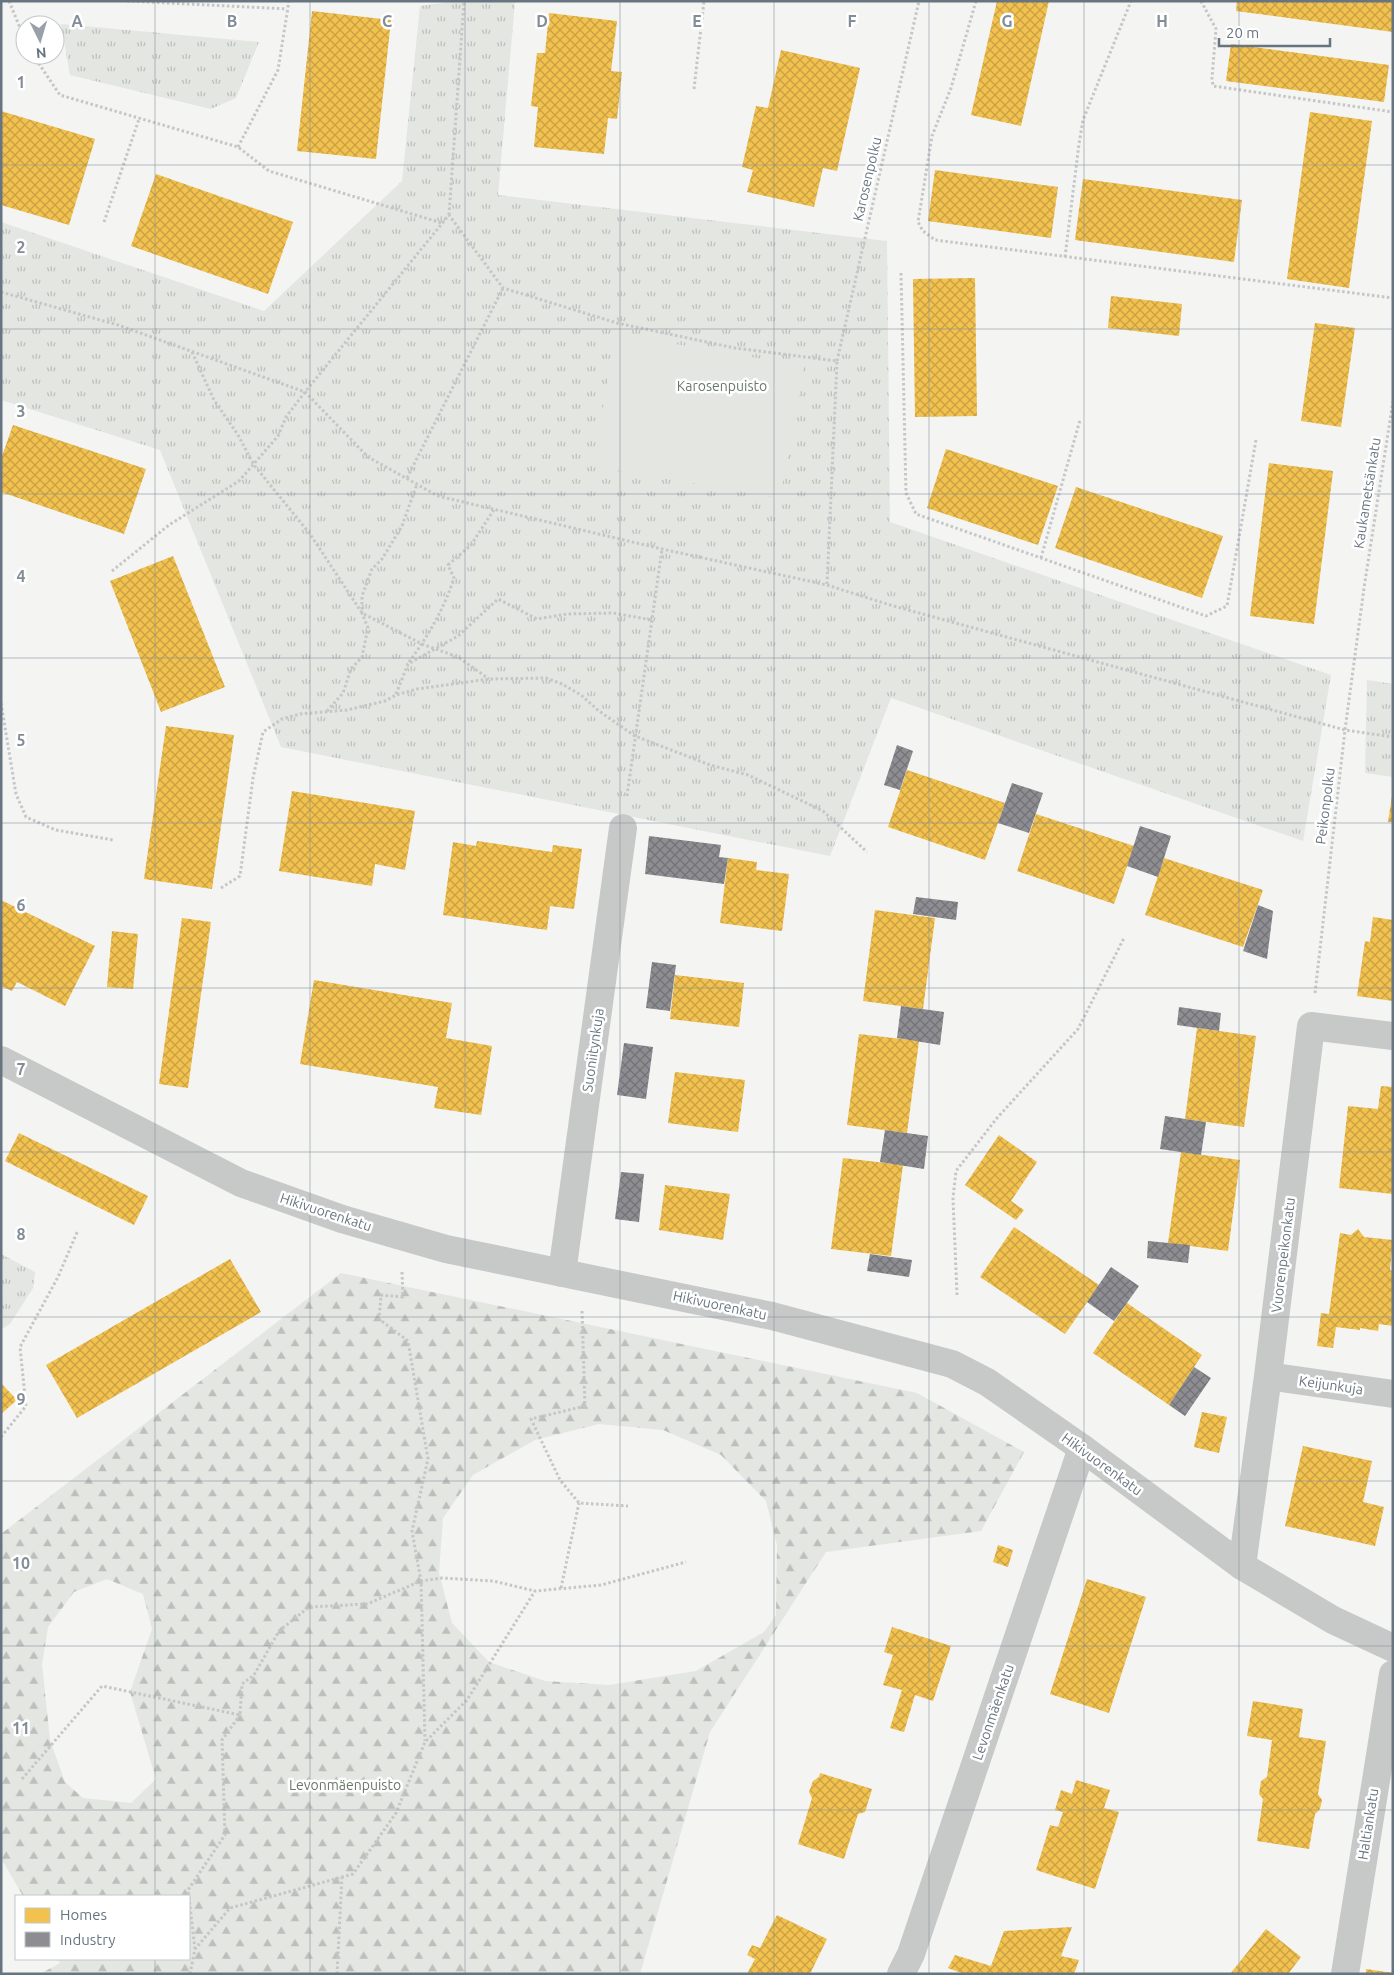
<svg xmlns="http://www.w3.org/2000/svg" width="1394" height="1975" font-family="Ubuntu,sans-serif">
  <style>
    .forest { fill: url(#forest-firs); fill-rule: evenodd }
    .park { fill: url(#park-tufts) }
    .pitch { fill: #e3e6e1 }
    .homes { fill: url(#homes-cross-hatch) }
    .industry { fill: url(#industry-cross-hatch) }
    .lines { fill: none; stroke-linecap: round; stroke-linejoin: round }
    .path { stroke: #c5c6c7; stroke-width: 3; stroke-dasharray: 2.5 2.5; stroke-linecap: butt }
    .minor { stroke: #c7c9c9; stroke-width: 28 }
    .tertiary { stroke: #c7c9c9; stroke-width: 28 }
    .grid { fill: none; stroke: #828d97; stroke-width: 1; stroke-opacity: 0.55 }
    .labels { text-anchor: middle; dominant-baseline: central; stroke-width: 5; stroke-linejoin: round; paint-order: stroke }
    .street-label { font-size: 14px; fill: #677581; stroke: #fff }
    .park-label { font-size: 14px; fill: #697965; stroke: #fff }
    .grid-label { font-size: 16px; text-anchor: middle; font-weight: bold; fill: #828d97; stroke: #fff; stroke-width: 5; stroke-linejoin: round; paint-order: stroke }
  </style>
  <defs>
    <pattern id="forest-firs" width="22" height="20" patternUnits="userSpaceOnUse" patternTransform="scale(1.25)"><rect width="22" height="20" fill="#e3e6e1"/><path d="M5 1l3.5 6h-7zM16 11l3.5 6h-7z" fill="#bcbfbc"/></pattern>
    <pattern id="park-tufts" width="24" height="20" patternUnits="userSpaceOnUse" patternTransform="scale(1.25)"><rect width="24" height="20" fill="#e3e6e1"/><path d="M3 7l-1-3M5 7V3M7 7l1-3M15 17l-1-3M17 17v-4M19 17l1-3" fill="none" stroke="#bcbfbc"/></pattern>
    <pattern id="homes-cross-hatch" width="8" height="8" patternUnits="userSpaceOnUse" patternTransform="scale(1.25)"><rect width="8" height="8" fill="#f2c14e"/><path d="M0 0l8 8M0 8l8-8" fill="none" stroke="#c8a146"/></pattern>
    <pattern id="industry-cross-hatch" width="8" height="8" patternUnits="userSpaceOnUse" patternTransform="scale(1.25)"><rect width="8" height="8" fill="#8d8d92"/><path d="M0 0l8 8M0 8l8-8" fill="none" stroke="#727277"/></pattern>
  </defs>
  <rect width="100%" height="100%" fill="#f4f4f3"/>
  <path class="forest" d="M 341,1273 L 917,1393 L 1024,1452 L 981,1531 L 826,1552 L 710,1732 L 640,1974 L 40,1974 L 60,1963 L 58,1959 L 189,1959 L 189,1896 L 23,1896 L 1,1858 L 1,1534 ZM 599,1424 L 663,1430 L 721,1455 L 766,1501 L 777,1545 L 776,1615 L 764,1632 L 696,1671 L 609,1685 L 545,1681 L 489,1662 L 452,1623 L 439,1573 L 443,1518 L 473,1475 L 535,1440 ZM 107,1579 L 143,1594 L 152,1629 L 130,1692 L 156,1779 L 131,1803 L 83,1798 L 65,1782 L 50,1740 L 42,1664 L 48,1627 L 74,1592 Z"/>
  <path class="park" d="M 458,1 L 515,1 L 498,195 L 887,241 L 890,522 L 1331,675 L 1303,841 L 891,698 L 830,856 L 281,747 L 160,450 L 1,400 L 1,222 L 264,311 L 402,181 L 420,6 Z
    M 61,24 L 259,42 L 236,98 L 211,109 L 70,75 Z
    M 1367,680 L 1393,684 L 1393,777 L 1365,773 Z
    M 1,1254 L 35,1272 L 33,1288 L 10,1324 L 1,1329 Z"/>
  <path class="pitch" d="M 617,334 L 804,366 L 780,498 L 592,466 Z"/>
  <path class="homes" d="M 997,1 L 1049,1 L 1021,126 L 971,115 Z
    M 1237,1 L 1393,1 L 1393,32 L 1236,11 Z
    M 312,11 L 391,20 L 376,159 L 297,151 Z
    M 549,13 L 617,21 L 611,71 L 622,72 L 617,119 L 608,118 L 604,154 L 534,147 L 538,107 L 531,106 L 537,53 L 545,53 Z
    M 1231,44 L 1389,65 L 1384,102 L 1226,81 Z
    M 781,50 L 860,68 L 837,171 L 823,168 L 814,207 L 747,192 L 753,170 L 742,167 L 756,106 L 768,108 Z
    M 1,111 L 95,139 L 69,225 L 1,205 Z
    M 1310,112 L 1372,121 L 1349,288 L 1287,279 Z
    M 935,170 L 1058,187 L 1051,238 L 928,221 Z
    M 156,174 L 293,222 L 268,294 L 131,246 Z
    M 1083,179 L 1242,200 L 1234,262 L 1075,240 Z
    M 975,278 L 977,416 L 915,417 L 913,279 Z
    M 1111,296 L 1182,304 L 1179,336 L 1108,328 Z
    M 1315,323 L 1355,328 L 1341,427 L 1301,421 Z
    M 13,425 L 146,469 L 124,534 L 1,492 L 1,459 Z
    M 946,449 L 1058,486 L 1038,545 L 927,508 Z
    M 1269,463 L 1333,471 L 1314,624 L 1250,616 Z
    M 1076,487 L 1223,536 L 1202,598 L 1055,548 Z
    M 173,556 L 225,687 L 161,712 L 110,581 Z
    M 166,726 L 234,735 L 212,889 L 144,879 Z
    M 907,770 L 1005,803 L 985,860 L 888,827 Z
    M 292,791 L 415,811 L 405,870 L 375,864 L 372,886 L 279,871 Z
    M 1392,796 L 1393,796 L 1393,822 L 1388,822 Z
    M 1036,814 L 1134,846 L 1114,904 L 1017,871 Z
    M 477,841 L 552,852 L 553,845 L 582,849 L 574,909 L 550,906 L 547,930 L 443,915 L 453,842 L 476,846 Z
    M 728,858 L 757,862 L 756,870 L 789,874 L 782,931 L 720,923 Z
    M 1164,858 L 1263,890 L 1243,947 L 1145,915 Z
    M 1,900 L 95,946 L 65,1006 L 17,982 L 12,991 L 1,986 Z
    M 875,910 L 935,918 L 923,1009 L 863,1001 Z
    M 1373,917 L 1393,920 L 1393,1001 L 1357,996 L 1365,941 L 1370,942 Z
    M 182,918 L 211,922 L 188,1088 L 159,1084 Z
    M 112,931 L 138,934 L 133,989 L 107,987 Z
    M 675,975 L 744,983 L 739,1027 L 670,1019 Z
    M 314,980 L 452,1003 L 446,1038 L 492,1046 L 481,1115 L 434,1108 L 438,1087 L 300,1064 Z
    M 1197,1028 L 1256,1036 L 1244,1127 L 1185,1119 Z
    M 859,1034 L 919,1041 L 907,1133 L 847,1125 Z
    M 675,1072 L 745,1080 L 738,1132 L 668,1123 Z
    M 1381,1086 L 1393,1087 L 1393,1194 L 1339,1188 L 1348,1106 L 1378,1109 Z
    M 19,1133 L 148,1196 L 134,1225 L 5,1161 Z
    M 999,1135 L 1037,1162 L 1011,1201 L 1024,1210 L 1016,1220 L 965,1185 Z
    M 1181,1152 L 1240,1160 L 1228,1251 L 1168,1243 Z
    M 843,1158 L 903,1165 L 891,1256 L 831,1249 Z
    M 665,1185 L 730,1194 L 723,1240 L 659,1230 Z
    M 1014,1227 L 1099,1285 L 1065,1334 L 980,1277 Z
    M 1358,1229 L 1364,1237 L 1393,1240 L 1390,1270 L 1393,1271 L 1393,1326 L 1379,1324 L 1378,1331 L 1360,1328 L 1360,1330 L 1336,1327 L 1333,1348 L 1317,1346 L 1321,1313 L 1329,1314 L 1340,1233 L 1351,1235 Z
    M 230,1259 L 261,1312 L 77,1418 L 46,1365 Z
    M 1127,1303 L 1202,1355 L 1169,1405 L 1093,1353 Z
    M 1,1383 L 17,1400 L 1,1414 Z
    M 1202,1412 L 1227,1417 L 1219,1453 L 1194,1447 Z
    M 1303,1446 L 1372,1461 L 1363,1502 L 1384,1507 L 1375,1546 L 1285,1526 Z
    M 998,1545 L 1013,1550 L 1008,1567 L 993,1562 Z
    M 1087,1579 L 1146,1597 L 1109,1713 L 1050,1694 Z
    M 892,1627 L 951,1646 L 933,1701 L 915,1695 L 904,1732 L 890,1728 L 902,1690 L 883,1685 L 893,1655 L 884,1652 Z
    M 1253,1701 L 1303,1709 L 1299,1737 L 1326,1741 L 1318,1794 L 1322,1800 L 1320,1809 L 1315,1814 L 1309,1849 L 1257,1841 L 1263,1799 L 1259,1794 L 1261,1781 L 1267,1777 L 1272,1740 L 1247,1736 Z
    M 820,1773 L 872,1789 L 865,1812 L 858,1814 L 844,1859 L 798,1844 L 812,1798 L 809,1792 L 813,1781 L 819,1777 Z
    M 1076,1780 L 1110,1790 L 1104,1808 L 1119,1812 L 1095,1889 L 1036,1870 L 1050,1825 L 1058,1827 L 1063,1812 L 1055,1810 L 1061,1790 L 1072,1794 Z
    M 777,1915 L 827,1939 L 810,1974 L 747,1974 L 755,1959 L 747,1955 L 752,1945 L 760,1948 Z
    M 1072,1927 L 1061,1956 L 1079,1960 L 1074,1974 L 964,1974 L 948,1968 L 955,1955 L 991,1966 L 1004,1931 Z
    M 1266,1929 L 1301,1957 L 1288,1974 L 1230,1974 Z
    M 1366,1969 L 1393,1973 L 1392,1974 L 1366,1974 Z"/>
  <path class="industry" d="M 897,745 L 913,751 L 900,790 L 884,785 Z
    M 1012,783 L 1043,793 L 1029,833 L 998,823 Z
    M 1140,826 L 1171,836 L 1158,877 L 1127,866 Z
    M 649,836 L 721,845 L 719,857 L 728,858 L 724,884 L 645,874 Z
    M 916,897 L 958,902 L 956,920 L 913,914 Z
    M 1258,905 L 1273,911 L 1267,959 L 1243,951 Z
    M 652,962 L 676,965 L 670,1011 L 646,1008 Z
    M 901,1006 L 944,1012 L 940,1045 L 897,1038 Z
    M 1179,1007 L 1221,1013 L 1219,1031 L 1177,1025 Z
    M 624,1043 L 653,1047 L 646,1099 L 617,1095 Z
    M 1165,1116 L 1206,1122 L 1201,1155 L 1160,1149 Z
    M 885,1130 L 928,1136 L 924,1169 L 880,1162 Z
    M 621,1172 L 644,1174 L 639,1222 L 615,1219 Z
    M 1148,1241 L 1190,1245 L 1188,1263 L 1147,1258 Z
    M 870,1254 L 912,1260 L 909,1277 L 867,1271 Z
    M 1111,1267 L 1139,1286 L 1114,1321 L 1087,1302 Z
    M 1194,1367 L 1211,1378 L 1185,1416 L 1169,1405 Z"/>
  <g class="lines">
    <path class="path" d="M 9,1 L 25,40
      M 127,1 L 287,9
      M 976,1 L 951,88 L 932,136 L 918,222 L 923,231 L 935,240 L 1393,298
      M 1201,1 L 1216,29 L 1212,78 L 1213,86 L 1393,112
      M 33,55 L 60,95 L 238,147 L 269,171 L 442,223
      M 694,89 L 704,1
      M 238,147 L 278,70 L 289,1
      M 449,215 L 464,1
      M 104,222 L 139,119
      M 1065,257 L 1079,144 L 1083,120 L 1131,1
      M 901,273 L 906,493 L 916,514 L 1206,616 L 1227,606 L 1256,440
      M 1,292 L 118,325 L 305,392 L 368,457 L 438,496 L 662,549 L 827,585 L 890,605 L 1345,730 L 1393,737
      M 192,352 L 214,400 L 238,435 L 254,465 L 310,534 L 362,613 L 422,644 L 458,657 L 489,679
      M 837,361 L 919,1
      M 407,478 L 503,288
      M 1041,558 L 1080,420
      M 112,571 L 169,525 L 239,481 L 278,436 L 286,417 L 305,392 L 449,215 L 503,288 L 617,323 L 735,348 L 837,361 L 827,585
      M 409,662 C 428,636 444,609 454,578 L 448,565 L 471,545 L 495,508
      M 396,694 L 408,664 L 458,636 L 498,599 L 537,619 L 567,614 L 613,613 L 652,620
      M 1,703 L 16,794 L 26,817 L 56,830 L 113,840
      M 327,711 L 343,693 L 351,669 L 362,657 L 368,628 L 362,613 L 362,596 L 372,569 L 382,559 L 402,526 L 417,484
      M 627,796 L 662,549
      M 221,888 L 240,876 L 253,778 L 263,732 L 282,719 L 300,714 L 347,710 L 385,701 L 396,695 L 417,689 L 489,679 L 546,678 L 562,684 L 581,695 L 599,711 L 635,736 L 710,765 L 748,775 L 823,811 L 867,852
      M 1315,993 L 1345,730 L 1364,588 L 1393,401
      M 402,1272 L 403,1297 L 381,1295 L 379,1319 L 408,1341 L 428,1459 L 412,1531 L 421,1581 L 425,1741
      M 957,1295 L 953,1198 L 956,1171 L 997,1118 L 1078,1029 L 1124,938
      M 582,1311 L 585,1406 L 531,1419 L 560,1480 L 579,1503 L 628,1506
      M 1,1437 L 26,1406 L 20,1347 L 58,1277 L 78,1230
      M 561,1588 L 579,1503
      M 22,1779 L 102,1686 L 240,1715 L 242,1684 L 254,1675 L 279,1631 L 309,1607 L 367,1604 L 421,1581 L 442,1578 L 493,1581 L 535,1591
      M 195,1949 L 188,1890 L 225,1835 L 222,1740 L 240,1715
      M 190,1974 L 195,1949 L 230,1908 L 353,1874 L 396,1813 L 425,1742 L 467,1700 L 535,1591 L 601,1585 L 686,1562
      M 337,1974 L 342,1877"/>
    <path class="minor" d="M 562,1273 L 623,828
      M 1268,1376 L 1393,1394
      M 1242,1566 L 1268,1376 L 1311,1026 L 1393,1036
      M 901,1974 L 911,1954 L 1082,1448
      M 1345,1974 L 1393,1674"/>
    <path class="tertiary" d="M 1,1060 L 241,1183 L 342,1219 L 446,1249 L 772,1316 L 952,1364 L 987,1382 L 1082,1448 L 1242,1566 L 1333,1620 L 1393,1648"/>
  </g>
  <path class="grid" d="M 155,1 L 155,1896M 310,1 L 310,1974M 465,1 L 465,1974M 620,1 L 620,1974M 774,1 L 774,1974M 929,1 L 929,1974M 1084,1 L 1084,1974M 1239,1 L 1239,1974M 1,165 L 1393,165M 1,329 L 1393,329M 1,494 L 1393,494M 1,658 L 1393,658M 1,823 L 1393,823M 1,988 L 1393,988M 1,1152 L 1393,1152M 1,1317 L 1393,1317M 1,1481 L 1393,1481M 1,1646 L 1393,1646M 1,1810 L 1393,1810M 155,1959 L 155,1974"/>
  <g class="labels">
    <g class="street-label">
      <text transform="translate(867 179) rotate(-77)">Karosenpolku</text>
      <text transform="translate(1367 493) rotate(-81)">Kaukametsänkatu</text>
      <text transform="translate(1325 806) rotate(-83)">Peikonpolku</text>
      <text transform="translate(593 1050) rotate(-82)">Suoniitynkuja</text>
      <text transform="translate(326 1212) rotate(18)">Hikivuorenkatu</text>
      <text transform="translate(1283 1255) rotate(-83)">Vuorenpeikonkatu</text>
      <text transform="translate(720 1305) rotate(12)">Hikivuorenkatu</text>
      <text transform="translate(1331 1385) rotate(8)">Keijunkuja</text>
      <text transform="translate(1102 1464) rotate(36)">Hikivuorenkatu</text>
      <text transform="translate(993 1712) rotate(-71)">Levonmäenkatu</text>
      <text transform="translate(1368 1824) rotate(-81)">Haltiankatu</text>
    </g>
    <g class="park-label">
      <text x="722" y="386">Karosenpuisto</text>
      <text x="345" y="1785">Levonmäenpuisto</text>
    </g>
  </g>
  <g class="grid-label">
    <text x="77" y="27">A</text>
    <text x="232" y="27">B</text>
    <text x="387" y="27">C</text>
    <text x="542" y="27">D</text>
    <text x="697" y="27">E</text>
    <text x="852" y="27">F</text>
    <text x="1007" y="27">G</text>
    <text x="1162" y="27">H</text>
    <text x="21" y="88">1</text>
    <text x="21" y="253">2</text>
    <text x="21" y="417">3</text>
    <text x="21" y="582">4</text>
    <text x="21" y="746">5</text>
    <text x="21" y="911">6</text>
    <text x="21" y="1075">7</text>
    <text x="21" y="1240">8</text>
    <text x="21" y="1405">9</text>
    <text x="21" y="1569">10</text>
    <text x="21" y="1734">11</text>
  </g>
  <rect width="1394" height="1975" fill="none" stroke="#677581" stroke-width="5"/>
  <rect x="15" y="1895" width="175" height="65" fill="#ffffff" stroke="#c2c8cd"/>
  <rect x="25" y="1908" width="25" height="15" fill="#f2c14e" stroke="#c2c8cd"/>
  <text x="60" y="1920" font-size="15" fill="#677581">Homes</text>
  <rect x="25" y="1932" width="25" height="15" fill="#8d8d92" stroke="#c2c8cd"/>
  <text x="60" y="1945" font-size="15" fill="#677581">Industry</text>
  <g transform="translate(40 40) rotate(175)"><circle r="24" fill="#ffffff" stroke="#c2c8cd"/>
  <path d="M0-4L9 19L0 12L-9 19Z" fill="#98a1a9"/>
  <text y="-8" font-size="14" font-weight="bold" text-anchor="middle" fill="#677581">N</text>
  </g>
  <path d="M1219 38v8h111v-8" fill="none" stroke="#677581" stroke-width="2.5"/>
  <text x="1226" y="38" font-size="15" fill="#677581" stroke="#ffffff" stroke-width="4" paint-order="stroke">20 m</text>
</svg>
